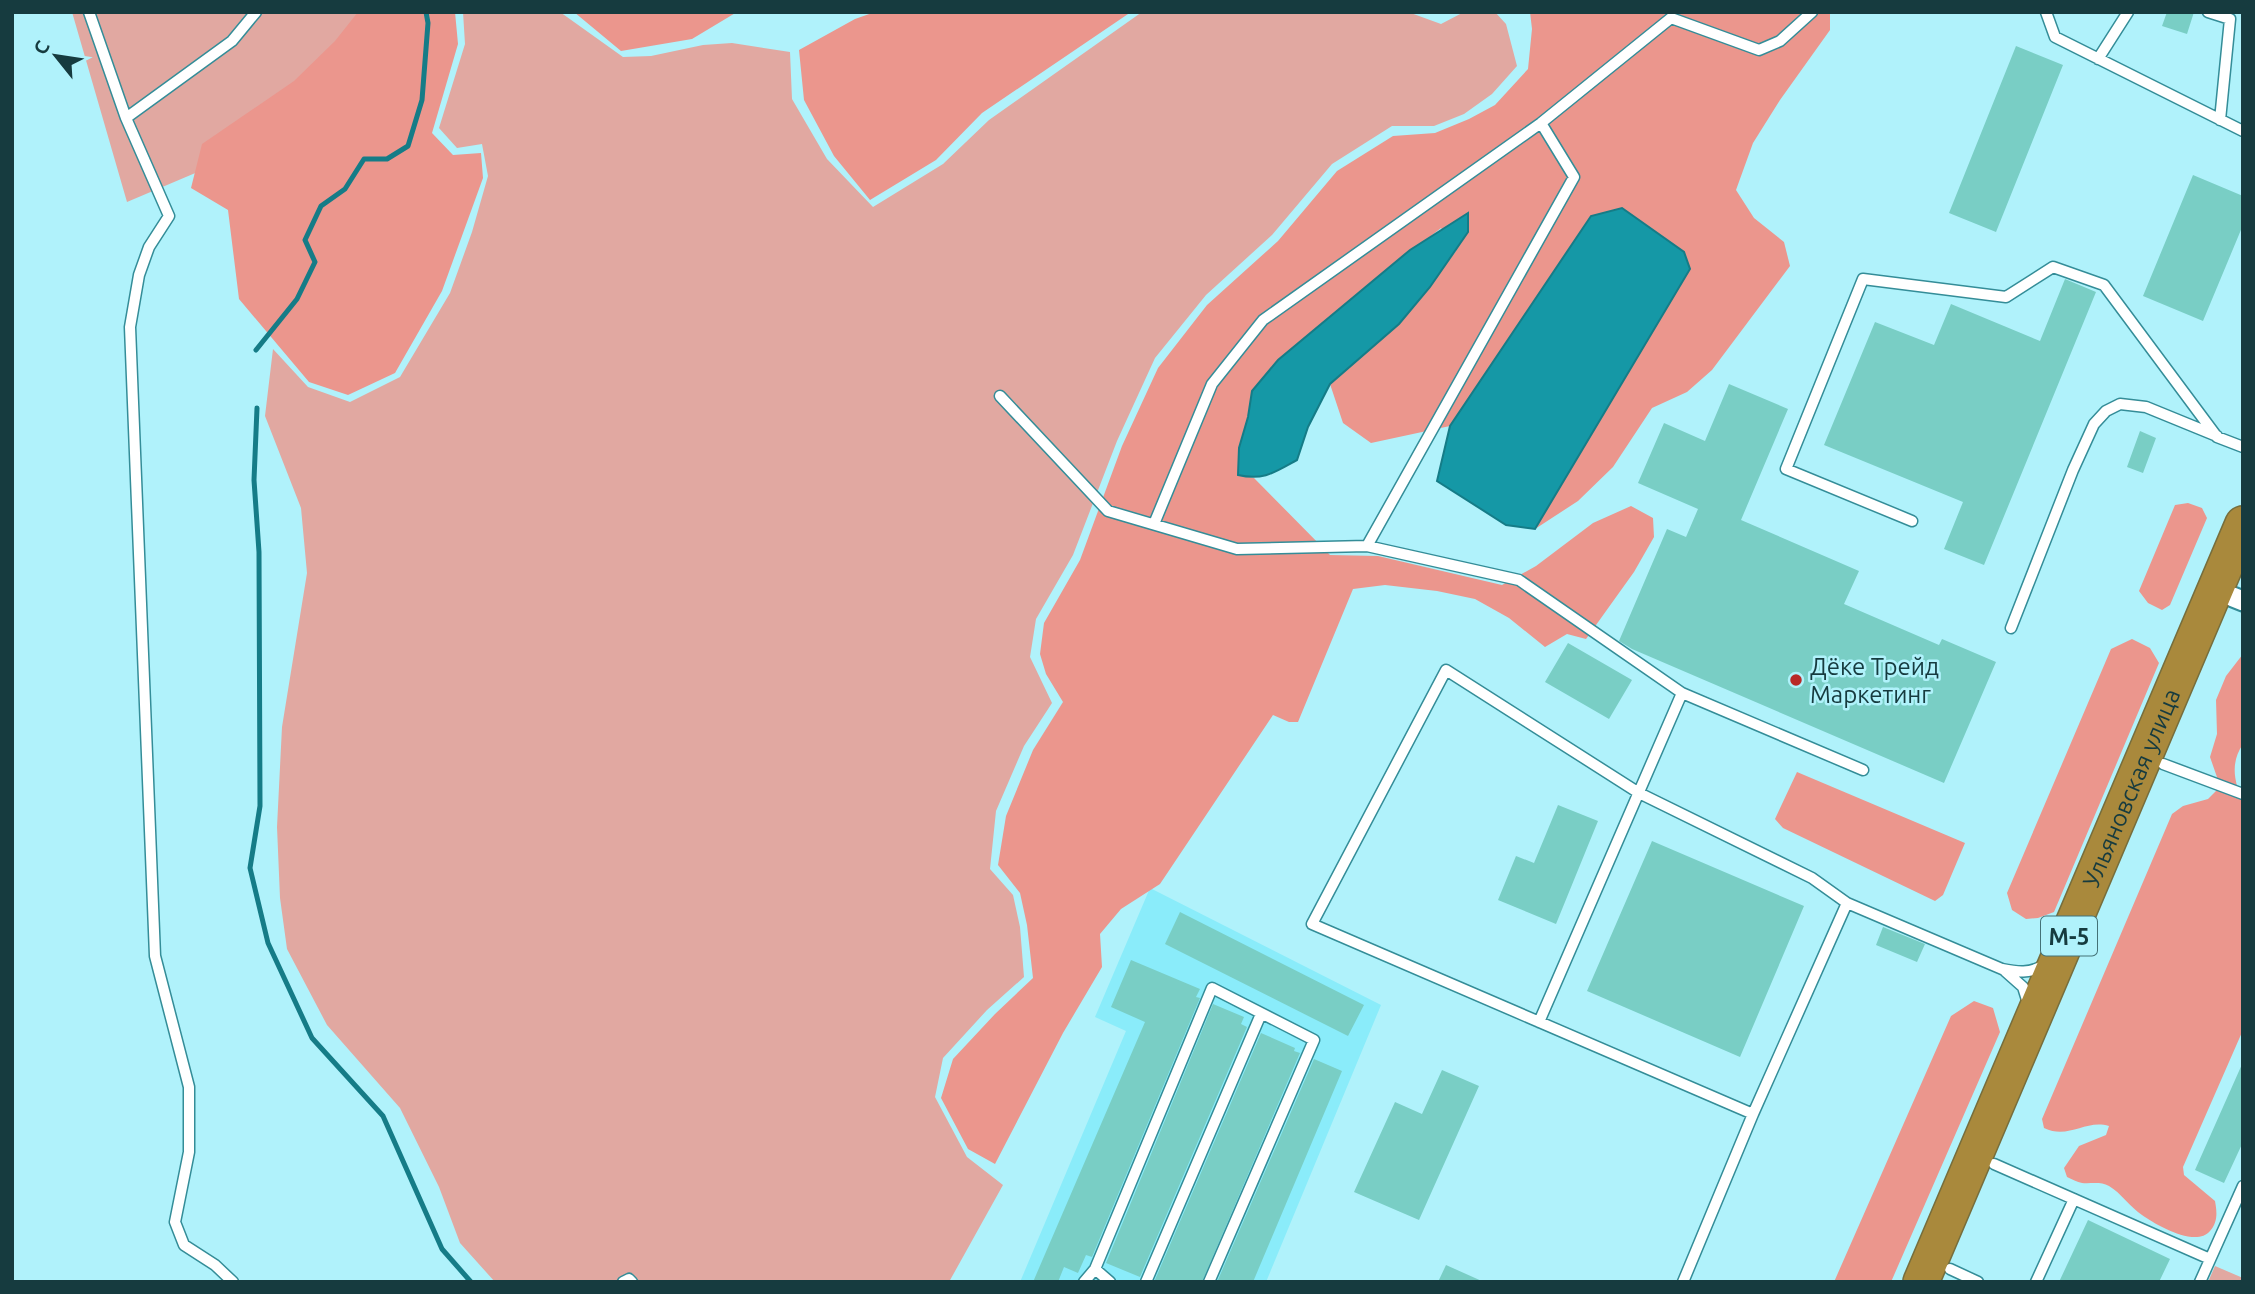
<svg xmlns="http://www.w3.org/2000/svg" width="2255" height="1294" font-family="Ubuntu,sans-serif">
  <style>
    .built { fill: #8aecfa }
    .green { fill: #e1a8a1 }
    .forest { fill: #eb968d }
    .water { fill: #1598a6; stroke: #157c87; stroke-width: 2 }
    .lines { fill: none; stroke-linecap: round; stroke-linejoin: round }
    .stream { stroke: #157c87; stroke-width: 5 }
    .building { fill: #79cec5 }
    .lane-casing { stroke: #348d98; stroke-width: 13 }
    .street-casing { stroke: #348d98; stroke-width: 23 }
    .highway-casing { stroke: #766e3d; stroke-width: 38 }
    .lane { stroke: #fff; stroke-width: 10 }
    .street { stroke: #fff; stroke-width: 19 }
    .highway { stroke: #a9893c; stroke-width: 35 }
    .poi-dot { fill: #b82927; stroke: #b0f2fb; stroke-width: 2.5 }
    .labels { text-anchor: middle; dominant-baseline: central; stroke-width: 5; stroke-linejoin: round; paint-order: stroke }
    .shield { fill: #b0f2fb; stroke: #447277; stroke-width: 2 }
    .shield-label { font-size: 23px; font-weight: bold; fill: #163b3f }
    .poi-label { font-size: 24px; fill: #163b3f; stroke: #b0f2fb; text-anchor: start }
    .street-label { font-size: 24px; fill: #163b3f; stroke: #b0f2fb }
  </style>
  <rect width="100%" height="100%" fill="#b0f2fb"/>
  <path class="built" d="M 1150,888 L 1381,1005 L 1266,1282 L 1020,1282 L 1126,1031 L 1095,1017 Z"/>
  <path class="green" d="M 72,12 L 454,12 L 292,132 L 127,202 Z
    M 463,12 L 560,12 L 623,57 L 651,56 L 703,45 L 732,43 L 790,52 L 792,99 L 827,159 L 873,207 L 943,164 L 989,120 L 1142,12 L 1408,12 L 1441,24 L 1464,12 L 1495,12 L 1506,24 L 1517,66 L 1492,94 L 1464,114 L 1434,126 L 1392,126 L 1332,164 L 1272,235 L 1206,295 L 1155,358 L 1117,441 L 1073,555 L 1036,619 L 1030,657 L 1052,703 L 1024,746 L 996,811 L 990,869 L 1013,895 L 1020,927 L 1024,977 L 987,1010 L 943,1058 L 935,1097 L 967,1157 L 1003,1185 L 949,1282 L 495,1282 L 460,1243 L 439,1187 L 400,1108 L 327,1025 L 287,949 L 280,898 L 277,827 L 282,727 L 307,573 L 301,508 L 265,416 L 273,349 L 308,387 L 350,402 L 400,377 L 450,293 L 472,232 L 488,176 L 482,144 L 457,148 L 439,128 L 465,44 Z
    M 2215,1266 L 2243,1278 L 2243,1282 L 2208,1282 Z"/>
  <path class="forest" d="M 358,12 L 455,12 L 458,44 L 432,133 L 453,155 L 481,153 L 483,178 L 442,291 L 395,373 L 348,395 L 309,382 L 239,299 L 228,210 L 191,188 L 202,144 L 294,81 L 335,41 Z
    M 574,12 L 737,12 L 692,39 L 621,51 Z
    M 875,12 L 1131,12 L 982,113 L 936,160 L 870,200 L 834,156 L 804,100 L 799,50 L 855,19 Z
    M 1530,12 L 1830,12 L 1830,30 L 1780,100 L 1753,143 L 1736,190 L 1754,218 L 1784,242 L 1790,266 L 1712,370 L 1687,392 L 1652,408 L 1613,467 L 1578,501 L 1535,529 L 1690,269 L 1591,216 L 1450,426 L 1371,443 L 1343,423 L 1330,384 L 1399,324 L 1456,251 L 1441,228 L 1355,296 L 1252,391 L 1238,474 L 1254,478 L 1330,555 L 1378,556 L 1502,585 L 1536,566 L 1593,523 L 1631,506 L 1653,518 L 1654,537 L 1634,572 L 1586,639 L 1567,634 L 1545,647 L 1509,618 L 1475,599 L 1437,591 L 1385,585 L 1353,589 L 1298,722 L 1289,722 L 1273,715 L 1160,884 L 1121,909 L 1100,934 L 1102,967 L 1063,1033 L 995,1164 L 968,1149 L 941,1098 L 953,1059 L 995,1014 L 1033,978 L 1027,925 L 1020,893 L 998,865 L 1006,816 L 1033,750 L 1063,702 L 1046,674 L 1040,654 L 1044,623 L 1080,560 L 1122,446 L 1158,368 L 1207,305 L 1278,241 L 1337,171 L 1393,136 L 1435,133 L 1469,119 L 1495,105 L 1528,69 L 1532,29 Z
    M 2188,503 L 2202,508 L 2207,518 L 2170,605 L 2162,610 L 2148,603 L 2139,591 L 2175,505 Z
    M 2132,639 L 2150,648 L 2159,663 L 2054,912 L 2038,918 L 2026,919 L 2012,910 L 2007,893 L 2111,649 Z
    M 2243,654 L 2243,744 C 2230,763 2234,782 2243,802 L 2243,1030 L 2183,1167 L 2184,1175 L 2215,1201 C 2217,1212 2218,1222 2210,1231 C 2196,1248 2156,1225 2142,1215 C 2130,1207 2121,1193 2109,1186 C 2100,1181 2091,1184 2082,1183 C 2077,1182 2072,1179 2067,1177 L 2064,1168 L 2079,1146 L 2106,1135 L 2109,1126 C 2085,1119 2069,1140 2044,1128 L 2042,1119 L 2172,814 L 2183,806 L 2208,799 L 2216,791 L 2218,780 L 2210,757 L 2217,734 L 2216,700 L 2226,676 Z
    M 1797,772 L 1965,843 L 1943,895 L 1935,901 L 1783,828 L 1775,819 Z
    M 1974,1001 L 1993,1008 L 2000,1032 L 1891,1282 L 1834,1282 L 1951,1016 Z"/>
  <path class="water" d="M 1622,208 L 1684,252 L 1690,269 L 1535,529 L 1506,525 L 1437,481 L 1450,426 L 1591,216 Z
    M 1468,213 L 1468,232 L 1430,287 L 1399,324 L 1330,384 L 1308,427 L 1297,460 C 1275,472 1264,481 1238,475 L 1239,448 L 1248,417 L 1252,391 L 1278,360 L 1410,250 Z"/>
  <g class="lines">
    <path class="stream" d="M 256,350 L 297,299 L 315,262 L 305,240 L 321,206 L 345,189 L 364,159 L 387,159 L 408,146 L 422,100 L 428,23 L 426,12
      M 257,408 L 254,480 L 259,552 L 260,806 L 250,868 L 268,943 L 312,1038 L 383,1116 L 442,1249 L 471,1282"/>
  </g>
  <path class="building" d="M 2167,12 L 2194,12 L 2187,34 L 2162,26 Z
    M 2016,46 L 2063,65 L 1996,232 L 1949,213 Z
    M 2193,175 L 2243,196 L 2243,225 L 2203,321 L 2143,296 Z
    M 2065,279 L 2096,292 L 1984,565 L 1944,549 L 1963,502 L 1824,445 L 1875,322 L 1934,345 L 1951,304 L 2040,341 Z
    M 1729,384 L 1788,409 L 1741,520 L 1859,571 L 1844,604 L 1939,645 L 1942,639 L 1996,662 L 1944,783 L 1632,649 L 1619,641 L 1667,529 L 1686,537 L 1698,509 L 1638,483 L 1664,423 L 1705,441 Z
    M 2140,431 L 2156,438 L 2143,473 L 2127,467 Z
    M 1568,643 L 1632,680 L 1609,719 L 1545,682 Z
    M 1558,805 L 1598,821 L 1556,924 L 1498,900 L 1516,856 L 1534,863 Z
    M 1652,841 L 1804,906 L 1740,1057 L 1587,991 Z
    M 1180,912 L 1364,1005 L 1348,1036 L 1165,944 Z
    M 1883,927 L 1925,944 L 1917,962 L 1876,945 Z
    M 1131,960 L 1200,989 L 1196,997 L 1200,998 L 1092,1257 L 1086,1255 L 1078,1273 L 1064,1267 L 1058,1282 L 1033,1282 L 1145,1022 L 1111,1007 Z
    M 1213,1004 L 1244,1017 L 1241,1024 L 1247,1027 L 1140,1277 L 1106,1263 Z
    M 1261,1033 L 1295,1048 L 1294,1051 L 1300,1053 L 1202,1282 L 1154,1282 Z
    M 1314,1059 L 1342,1071 L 1253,1282 L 1217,1282 Z
    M 2243,1062 L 2243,1142 L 2224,1183 L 2195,1170 Z
    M 1442,1070 L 1479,1086 L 1419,1220 L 1354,1192 L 1395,1102 L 1422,1114 Z
    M 2088,1220 L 2170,1259 L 2159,1282 L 2059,1282 Z
    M 1446,1265 L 1484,1282 L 1438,1282 Z"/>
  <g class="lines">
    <g class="lane-casing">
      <path id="lane" d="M 89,12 L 126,118 L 169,216 L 149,247 L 139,275 L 130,327 L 155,956 L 189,1087 L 189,1152 L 175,1222 L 184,1245 L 215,1265 L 233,1282
        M 2046,12 L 2055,37 L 2243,131
        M 2208,12 L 2230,19 L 2220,120
        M 2098,59 L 2128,12
        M 126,118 L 232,41 L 256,12
        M 1000,396 L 1108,511 L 1237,549 L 1367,546 L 1519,580 L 1682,693 L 1863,770
        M 1912,521 L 1786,469 L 1863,279 L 2006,297 L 2053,267 L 2104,285 L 2217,437 L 2243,447
        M 1154,524 L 1212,384 L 1263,320 L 1541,123 L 1671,18 L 1759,50 L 1780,41 L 1812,12
        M 1367,546 L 1574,177 L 1541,123
        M 2011,628 L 2073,470 L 2094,424 L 2106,411 L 2120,404 L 2146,407 L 2217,436
        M 2163,764 L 2243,794
        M 1847,903 L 1753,1114 L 1312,924 L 1446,670 L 1639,793 L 1812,878 L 1847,903 L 2002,969 C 2017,972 2030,974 2044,965
        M 2005,971 L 2023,987 L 2028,1003
        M 1539,1022 L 1682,693
        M 1994,1164 L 2210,1259
        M 1095,1269 L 1110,1282
        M 1950,1269 L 1978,1282
        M 623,1282 L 629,1279 L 632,1282
        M 1084,1282 L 1095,1269 L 1212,988 L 1314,1040 L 1209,1282
        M 1146,1282 L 1261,1014
        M 1683,1282 L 1753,1114
        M 2036,1282 L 2074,1199
        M 2200,1282 L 2243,1186"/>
    </g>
    <g class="street-casing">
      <path id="street" d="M 2233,597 L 2243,601"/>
    </g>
    <g class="highway-casing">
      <g id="highway">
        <path id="s1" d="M 1921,1282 L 2243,524"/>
      </g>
    </g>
    <use href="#lane" class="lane"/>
    <use href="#street" class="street"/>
    <use href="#highway" class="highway"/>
  </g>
  <circle class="poi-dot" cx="1796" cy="680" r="7"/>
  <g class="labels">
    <rect class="shield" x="2041" y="916.5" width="56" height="39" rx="5"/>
    <g class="shield-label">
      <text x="2069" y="936">М-5</text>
    </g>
    <g class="poi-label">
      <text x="1810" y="666">Дёке Трейд<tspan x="1810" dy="28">Маркетинг</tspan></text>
    </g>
    <g class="street-label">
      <text stroke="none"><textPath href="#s1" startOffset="537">Ульяновская улица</textPath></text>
    </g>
  </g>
  <rect width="2255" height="1294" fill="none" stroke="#163b3f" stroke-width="28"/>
  <g transform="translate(56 56) rotate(300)" stroke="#b0f2fb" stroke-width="5" paint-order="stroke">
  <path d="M0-5L12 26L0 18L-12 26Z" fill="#163b3f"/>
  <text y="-10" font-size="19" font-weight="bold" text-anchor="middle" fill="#163b3f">С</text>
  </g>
</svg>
